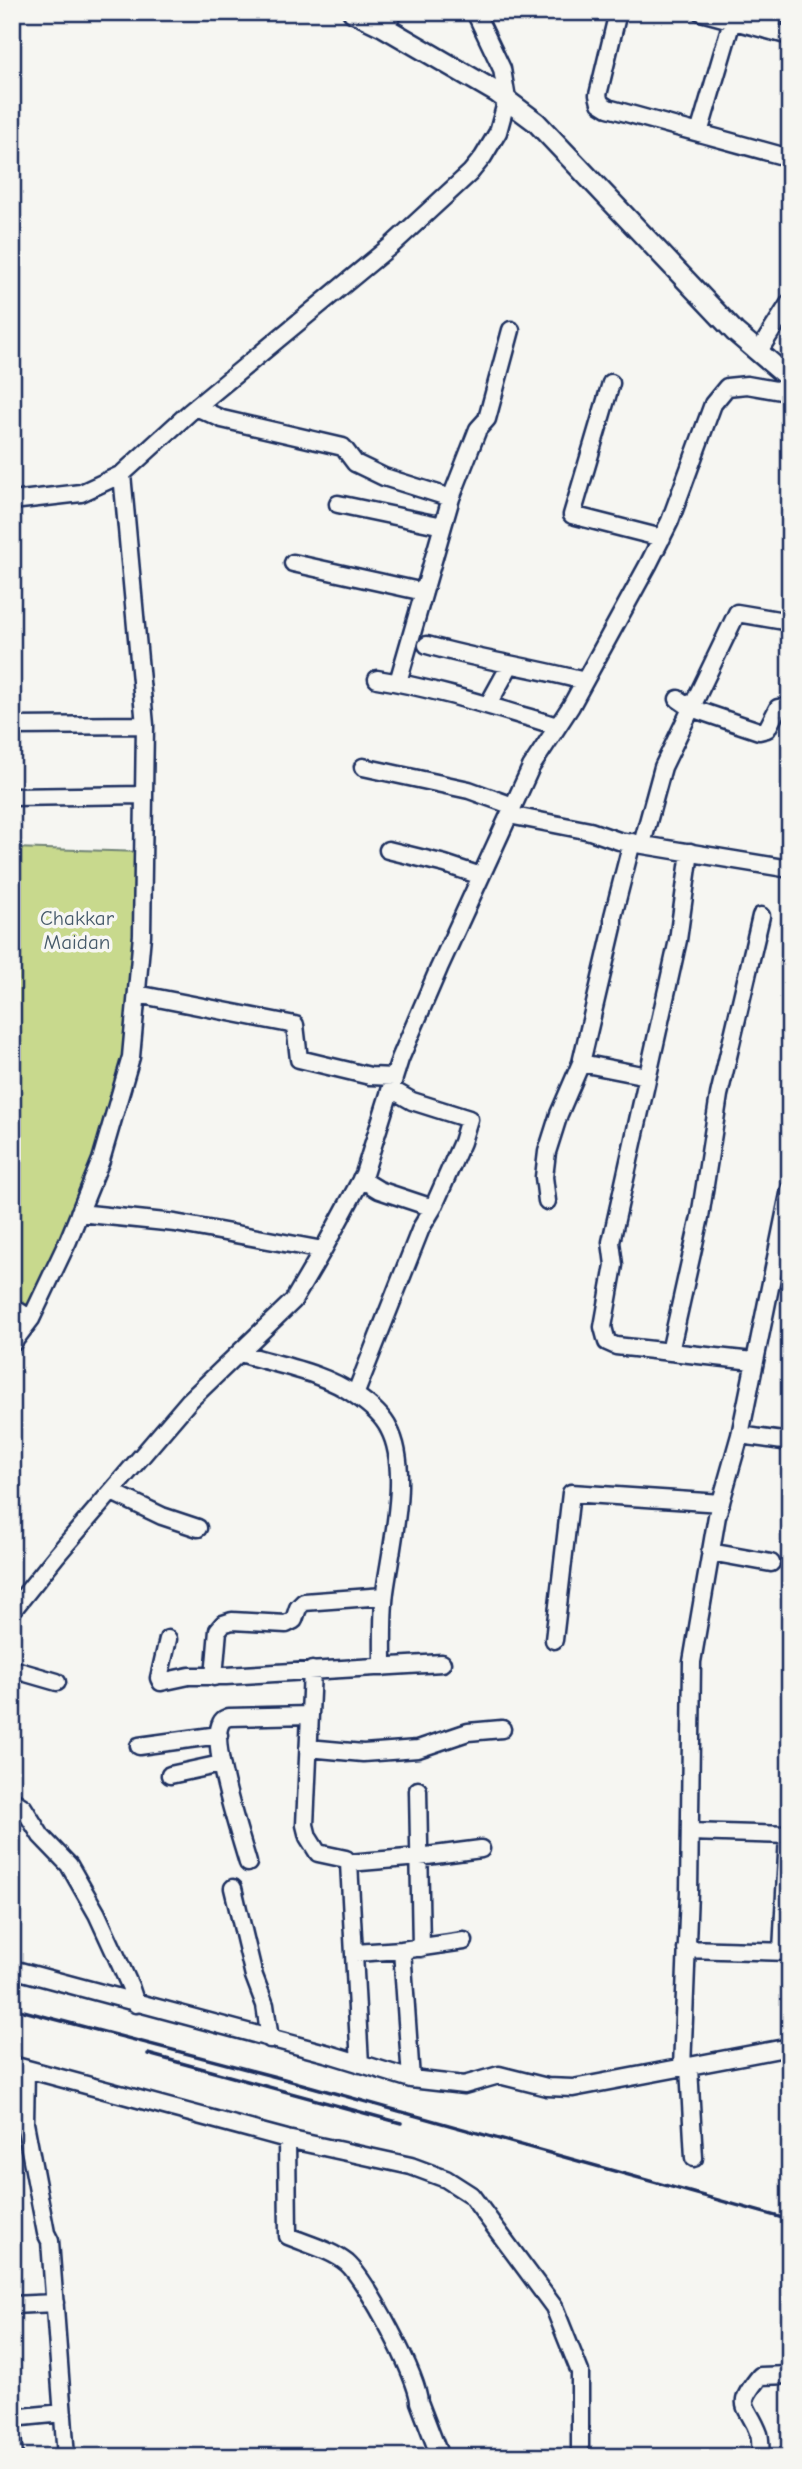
<svg xmlns="http://www.w3.org/2000/svg" width="802" height="2469" font-family="'Comic Neue',sans-serif">
  <style>
    .green { fill: #c8d98d; stroke: #728476; stroke-width: 2 }
    .lines { fill: none; stroke-linecap: round; stroke-linejoin: round }
    .minor-casing { stroke: #1b2f5e; stroke-width: 21 }
    .major-casing { stroke: #1b2f5e; stroke-width: 24 }
    .minor { stroke: #f6f6f2; stroke-width: 16 }
    .major { stroke: #f6f6f2; stroke-width: 19 }
    .rail { stroke: #1b2f5e; stroke-width: 3.5 }
    .labels { text-anchor: middle; dominant-baseline: central; stroke-width: 7; stroke-linejoin: round; paint-order: stroke }
    .park-label { font-size: 21px; fill: #465a6a; stroke: #f6f6f2 }
  </style>
  <rect width="100%" height="100%" fill="#f6f6f2"/>
  <filter id="ink" filterUnits="userSpaceOnUse"><feTurbulence type="fractalNoise" baseFrequency=".0143" numOctaves="2"/><feDisplacementMap in="SourceGraphic" scale="14" xChannelSelector="R" yChannelSelector="G"/><feConvolveMatrix kernelMatrix="1 2 1 2 8 2 1 2 1" color-interpolation-filters="sRGB"/></filter>
  <g filter="url(#ink)">
    <path class="green" d="M 12,848 L 143,852 L 131,1057 L 101,1160 L 12,1344 Z"/>
    <g class="lines">
      <g class="minor-casing">
        <path id="minor" d="M 618,12 L 598,95 L 600,103 L 608,108 L 790,158
          M 701,12 L 790,36
          M 384,27 L 394,12
          M 771,30 L 775,12
          M 699,133 L 732,21
          M 759,351 L 790,302
          M 611,383 L 572,515 L 662,538
          M 196,407 L 222,419 L 343,447 L 355,463 L 384,477 L 451,498
          M 12,501 L 81,493 L 122,474 L 190,412 L 393,244 L 470,173 L 483,157 L 498,132 L 507,99 L 502,69 L 475,12
          M 338,504 L 443,526
          M 293,563 L 424,592
          M 427,645 C 479,660 532,667 584,681
          M 377,679 C 439,689 498,709 558,726
          M 398,682 L 451,498 L 478,429 L 487,419 L 511,330
          M 678,699 L 691,708 L 759,731 L 767,729 L 778,708 L 790,707
          M 488,705 L 510,665
          M 12,726 L 145,725
          M 363,767 L 469,790 L 513,806
          M 12,797 L 144,795
          M 509,815 L 590,831 L 619,841 L 790,869
          M 642,844 L 663,767 L 737,613 L 790,622
          M 388,850 L 445,864 L 481,876
          M 690,852 L 678,940 L 611,1242 L 614,1265 L 603,1327 L 607,1342 L 616,1346 L 753,1361
          M 137,994 L 295,1025 L 299,1059 L 370,1076 L 394,1077
          M 581,1063 L 647,1076
          M 361,1179 L 379,1190 L 433,1208
          M 547,1201 L 544,1177 L 547,1152 L 559,1114 L 581,1063 L 613,927 L 613,916 L 632,842
          M 79,1213 L 175,1223 L 323,1250
          M 12,1307 L 31,1319
          M 12,1344 L 31,1319 L 68,1241 L 101,1160 L 131,1057 L 142,935 L 145,725 L 122,474
          M 670,1352 L 700,1217 L 719,1095 L 761,916
          M 240,1353 C 277,1365 323,1372 355,1395 C 367,1403 383,1416 389,1429 C 411,1470 391,1547 385,1592 C 382,1616 383,1642 383,1667
          M 355,1395 L 421,1228 L 433,1208 L 462,1142 L 469,1119 L 412,1101 L 391,1089
          M 740,1435 L 790,1442
          M 112,1492 L 162,1516 L 198,1528
          M 710,1552 L 771,1563
          M 12,1611 L 57,1555 L 189,1401 L 293,1301 L 323,1250 L 364,1174 L 400,1059 L 439,968 L 531,767 L 571,706 L 648,565 L 670,521 L 713,404 L 727,387 L 747,385 L 781,391 L 790,379
          M 168,1639 L 159,1678 L 161,1682 L 189,1676 L 226,1676 L 442,1663
          M 554,1640 L 571,1493 L 721,1503
          M 12,1669 L 57,1682
          M 312,1670 L 305,1825 L 308,1837 L 318,1853 L 346,1859 L 349,1863 L 360,2064
          M 214,1677 L 218,1630 L 223,1624 L 232,1621 L 286,1624 L 294,1620 L 298,1608 L 304,1602 L 384,1596
          M 139,1746 L 219,1735
          M 308,1748 L 363,1753 L 418,1749 L 468,1732 L 502,1729
          M 170,1775 L 221,1764
          M 418,1790 L 421,1948
          M 12,1800 L 23,1807 L 41,1836 L 69,1865 L 97,1914 L 130,1986 L 136,2004
          M 690,1832 L 790,1835
          M 248,1863 C 241,1838 209,1743 221,1723 C 223,1718 225,1719 229,1717 L 310,1715
          M 349,1863 L 419,1857 L 481,1849
          M 233,1888 L 254,1976 L 265,2005 L 270,2039
          M 686,1949 L 790,1952
          M 782,1951 L 788,1835
          M 355,1953 L 402,1950
          M 12,1969 L 329,2054 L 411,2079 L 464,2085 L 499,2075 L 547,2087 L 573,2088 L 790,2047
          M 12,2065 L 287,2139 L 411,2166 L 446,2179 L 471,2195 L 554,2307 L 580,2372 L 580,2457
          M 689,2067 L 694,2158
          M 682,2068 L 689,1892 L 692,1662 L 717,1516 L 740,1435 L 790,1189
          M 26,2069 L 25,2123 L 46,2233 L 50,2241 L 66,2457
          M 411,2079 L 402,1950 L 464,1941
          M 287,2139 L 288,2236 C 307,2244 331,2250 347,2263 C 367,2281 418,2377 419,2402 L 440,2457
          M 12,2305 L 55,2303
          M 12,2418 L 63,2413
          M 12,2435 L 14,2457
          M 761,2457 C 760,2450 761,2441 759,2434 C 748,2403 733,2409 760,2376 L 790,2375"/>
      </g>
      <g class="major-casing">
        <path id="major" d="M 353,12 L 384,27 L 496,92 L 536,122 L 735,332 L 790,379"/>
      </g>
      <use href="#minor" class="minor"/>
      <use href="#major" class="major"/>
      <path class="rail" d="M 12,2008 L 284,2079 L 790,2220
        M 148,2054 L 401,2123"/>
    </g>
  </g>
  <g class="labels">
    <g class="park-label">
      <text x="77" y="918">Chakkar<tspan x="77" dy="24">Maidan</tspan></text>
    </g>
  </g>
  <rect width="802" height="2469" fill="none" stroke="#f6f6f2" stroke-width="42"/>
  <rect x="21" y="21" width="760" height="2427" fill="none" stroke="#1b2f5e" stroke-width="2.5" filter="url(#ink)"/>
</svg>
